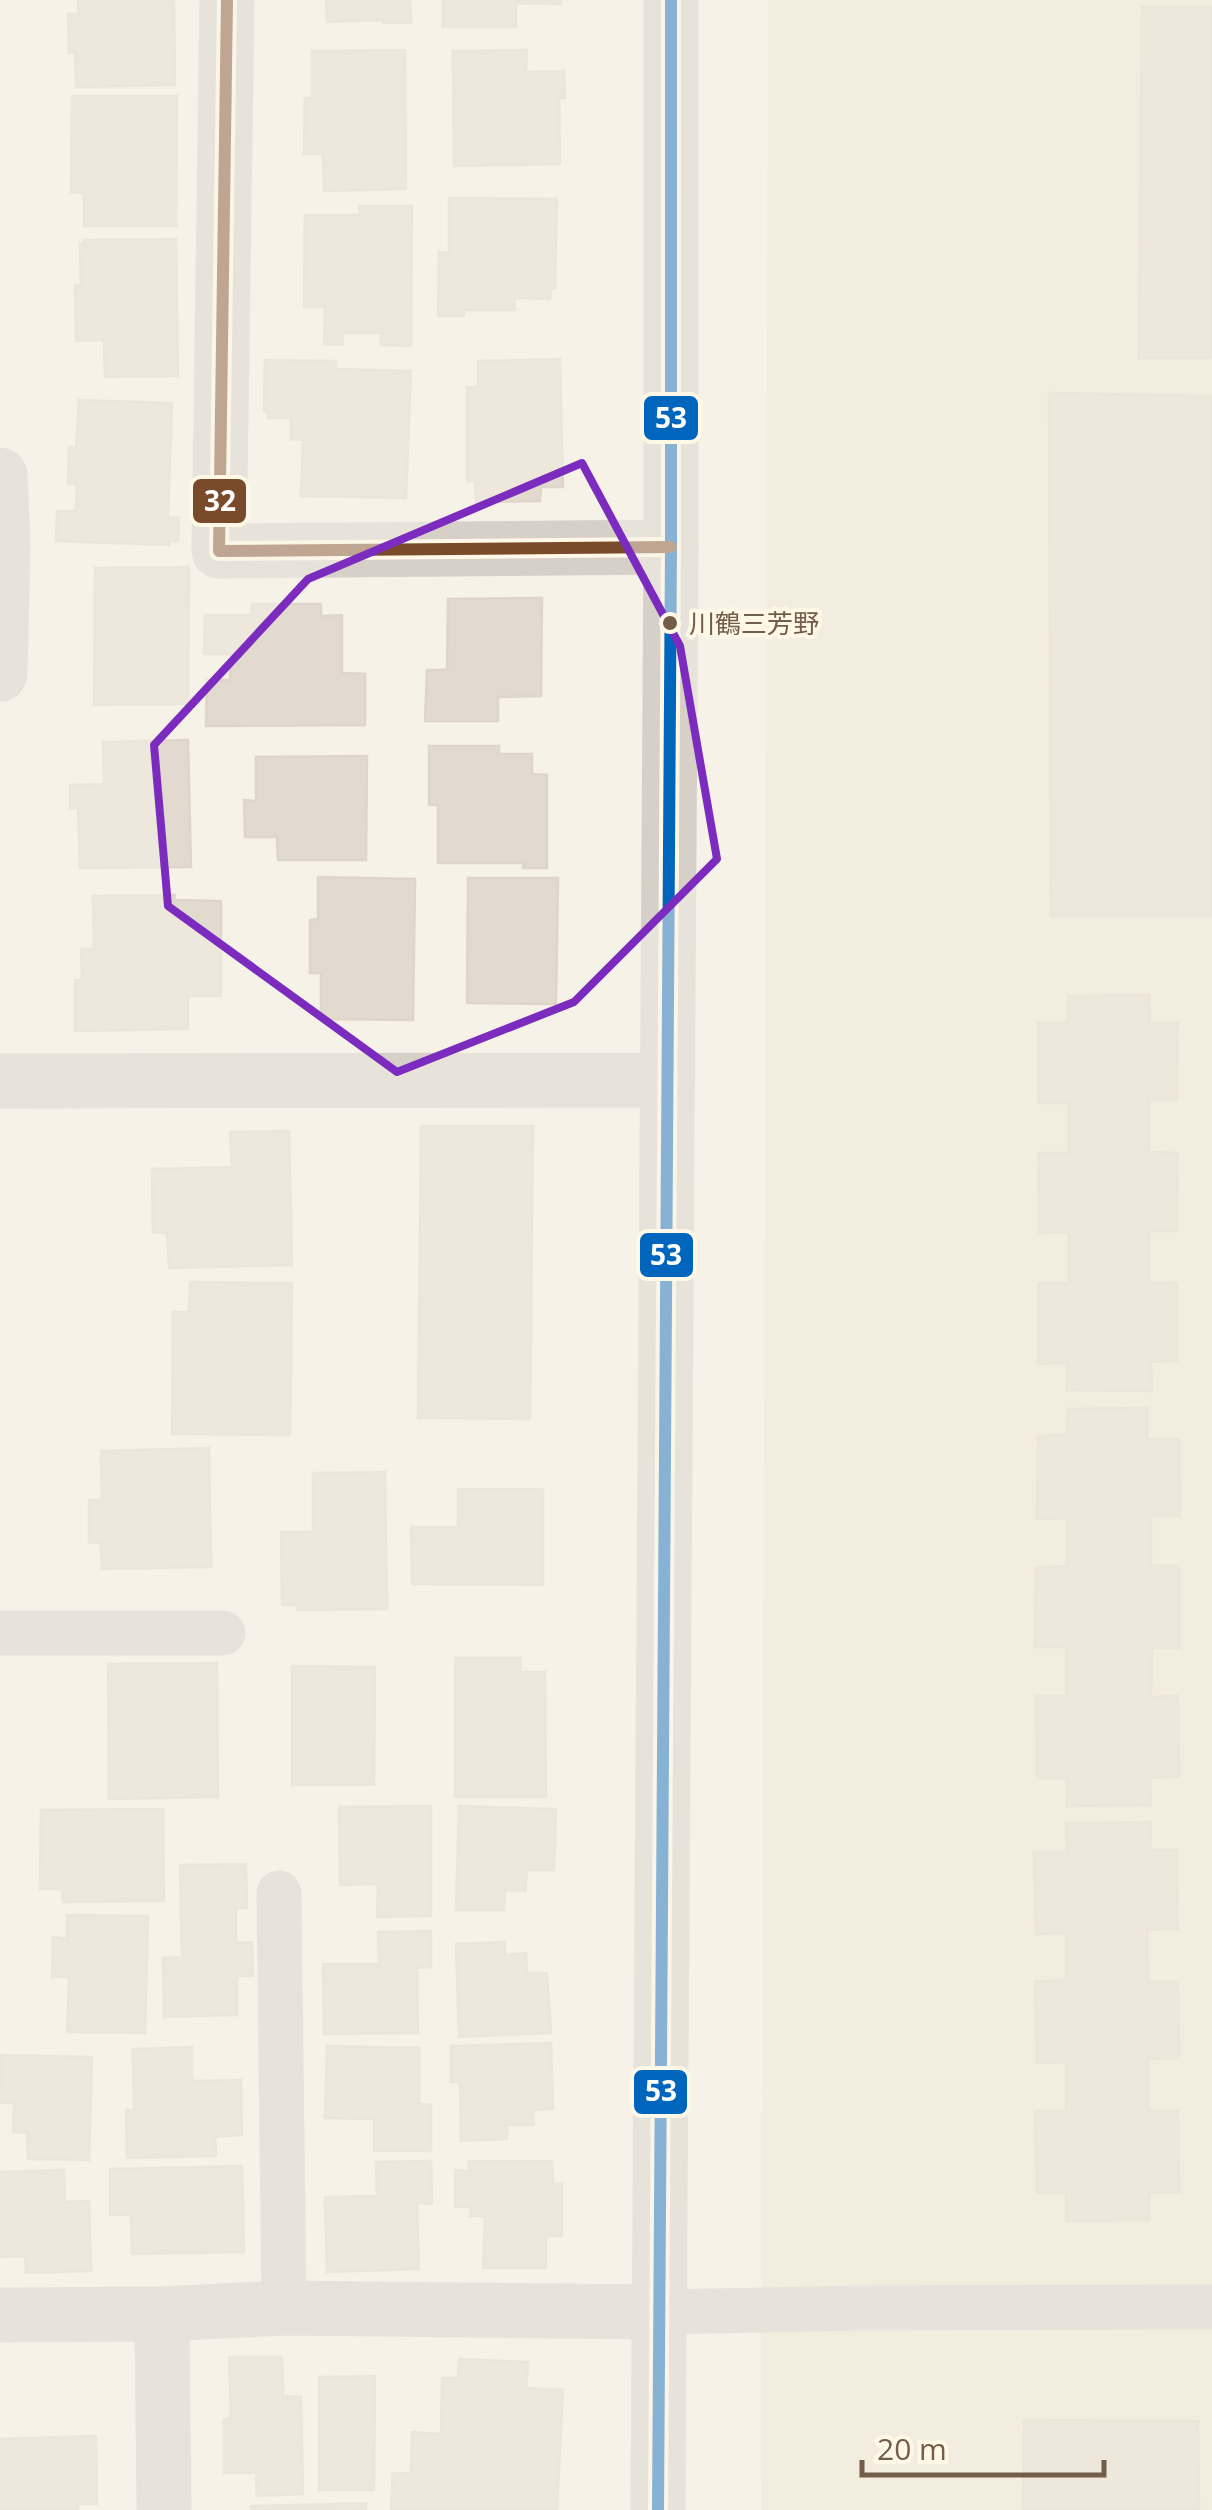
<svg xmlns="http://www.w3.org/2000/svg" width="1212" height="2510" font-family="'Open Sans','Noto Sans JP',sans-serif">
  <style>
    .residential { fill: #efe6d4 }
    .building { fill: #e2dacf; stroke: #dfd5c9; stroke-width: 2.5 }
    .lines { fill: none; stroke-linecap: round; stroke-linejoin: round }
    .lane { stroke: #d7d0c9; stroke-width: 45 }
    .street { stroke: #d7d0c9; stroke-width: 55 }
    .secondary { stroke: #d7d0c9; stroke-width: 55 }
    .bus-1-casing { stroke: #fff8e7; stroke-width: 20 }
    .bus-2-casing { stroke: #fff8e7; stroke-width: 20 }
    .bus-1 { stroke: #0065bd; stroke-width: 12 }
    .bus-2 { stroke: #7a4b2a; stroke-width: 12 }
    .marked { fill: none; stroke: #7b2cbf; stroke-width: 8; stroke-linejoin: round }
    .bus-dot { fill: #735c48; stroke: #fff8e7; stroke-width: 4 }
    .labels { text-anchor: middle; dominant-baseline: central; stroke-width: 8; stroke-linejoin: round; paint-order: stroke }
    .bus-label { font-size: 26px; fill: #735c48; stroke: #fff8e7; text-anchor: start }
    .line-badge { stroke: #fff8e7; stroke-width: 4 }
    .badge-label { font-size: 28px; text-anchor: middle; font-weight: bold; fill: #fff }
  </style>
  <rect width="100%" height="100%" fill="#f6f2e7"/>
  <path class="residential" d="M 768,0 L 1212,0 L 1212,2510 L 761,2510 Z"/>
  <path class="building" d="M 78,0 L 174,0 L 175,85 L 76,87 L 75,52 L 69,53 L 68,14 L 78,14 Z
    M 326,0 L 410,0 L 411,23 L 383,23 L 383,20 L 327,22 Z
    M 443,0 L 561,0 L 561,4 L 516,3 L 516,27 L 443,27 Z
    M 1142,7 L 1212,7 L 1212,358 L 1139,358 Z
    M 405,50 L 406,189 L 324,191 L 323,154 L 304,154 L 305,98 L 312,98 L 312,51 Z
    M 527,50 L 526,72 L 564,71 L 565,98 L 559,98 L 560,164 L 454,166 L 453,51 Z
    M 72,96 L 177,96 L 176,226 L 84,226 L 84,193 L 71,192 Z
    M 449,198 L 557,199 L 555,288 L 551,289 L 550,299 L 514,298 L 515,310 L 464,310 L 464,316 L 438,316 L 439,252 L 449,253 Z
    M 359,206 L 412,206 L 411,346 L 381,345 L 381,333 L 342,333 L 343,345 L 324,344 L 325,307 L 304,307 L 305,215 L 360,215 Z
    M 176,239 L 178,376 L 105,377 L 104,340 L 76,341 L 75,285 L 81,285 L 80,243 L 84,244 L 84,240 Z
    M 560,359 L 563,487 L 541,487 L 540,501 L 476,502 L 475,481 L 467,481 L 467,387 L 478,387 L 478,361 Z
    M 265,360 L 336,361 L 335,369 L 411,371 L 406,498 L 301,496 L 303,440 L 291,439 L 291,418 L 268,418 L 268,412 L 264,411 Z
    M 1049,393 L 1212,396 L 1212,916 L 1051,916 Z
    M 79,400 L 172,403 L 168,517 L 179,518 L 178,541 L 169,541 L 169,545 L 56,541 L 57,511 L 76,511 L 77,484 L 68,484 L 69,447 L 76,448 Z
    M 189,567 L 188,704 L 94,705 L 95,568 Z
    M 542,598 L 541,696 L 498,697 L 498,721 L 425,721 L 427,670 L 447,670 L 448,599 Z
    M 252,604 L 321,604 L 321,616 L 342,615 L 342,673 L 365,674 L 365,725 L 206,726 L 207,680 L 230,680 L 231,654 L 204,654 L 205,615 L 252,615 Z
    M 188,740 L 191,867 L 80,868 L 78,808 L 70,808 L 70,785 L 104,784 L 103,742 Z
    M 429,746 L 499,746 L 499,754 L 532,754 L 532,774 L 547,775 L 547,868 L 523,868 L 524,863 L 438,863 L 438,805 L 429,805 Z
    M 367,756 L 366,860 L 278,860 L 277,837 L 245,837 L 244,800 L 256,801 L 256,757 Z
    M 318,877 L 415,879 L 413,1020 L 321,1019 L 321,973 L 310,973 L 310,920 L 318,919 Z
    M 468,878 L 558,878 L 556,1004 L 467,1003 Z
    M 175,895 L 174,900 L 221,901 L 221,996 L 188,996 L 188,1029 L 75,1031 L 75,980 L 82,980 L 81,949 L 94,949 L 93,896 Z
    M 1149,995 L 1150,1023 L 1178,1023 L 1177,1100 L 1149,1100 L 1149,1152 L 1178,1153 L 1177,1231 L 1149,1231 L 1149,1283 L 1177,1283 L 1177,1361 L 1151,1362 L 1152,1391 L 1067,1390 L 1067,1363 L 1038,1364 L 1038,1283 L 1069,1283 L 1069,1232 L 1039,1233 L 1038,1153 L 1069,1153 L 1069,1103 L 1038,1103 L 1038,1023 L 1068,1023 L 1068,996 Z
    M 421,1126 L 533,1126 L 530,1419 L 418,1418 Z
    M 289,1131 L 292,1265 L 169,1268 L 167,1233 L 153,1232 L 152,1169 L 232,1167 L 230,1132 Z
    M 190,1282 L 292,1283 L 290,1435 L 172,1434 L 173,1312 L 189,1312 Z
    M 1147,1408 L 1147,1439 L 1179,1439 L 1180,1516 L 1151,1516 L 1151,1566 L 1179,1566 L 1179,1648 L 1152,1648 L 1151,1697 L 1178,1696 L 1179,1777 L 1150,1778 L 1151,1805 L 1067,1806 L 1067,1778 L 1037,1778 L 1036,1696 L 1066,1696 L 1066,1647 L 1035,1647 L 1036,1567 L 1067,1566 L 1067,1518 L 1037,1519 L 1038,1436 L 1067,1435 L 1068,1409 Z
    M 209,1448 L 211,1567 L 102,1569 L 101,1543 L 89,1543 L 89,1500 L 102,1500 L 101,1451 Z
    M 385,1472 L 387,1609 L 297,1610 L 296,1605 L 282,1605 L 281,1532 L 313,1532 L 313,1473 Z
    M 458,1489 L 543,1489 L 543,1585 L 412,1584 L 411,1527 L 458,1527 Z
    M 455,1658 L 521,1658 L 520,1672 L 545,1672 L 546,1797 L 455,1797 Z
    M 217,1663 L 218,1797 L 109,1799 L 108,1664 Z
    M 292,1666 L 375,1667 L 374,1785 L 292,1785 Z
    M 431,1806 L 431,1916 L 377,1917 L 378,1884 L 340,1885 L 339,1807 Z
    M 459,1806 L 556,1809 L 554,1870 L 527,1870 L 525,1891 L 505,1890 L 504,1910 L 456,1910 Z
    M 163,1809 L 164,1901 L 63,1902 L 62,1889 L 40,1889 L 41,1810 Z
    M 1151,1822 L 1150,1850 L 1177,1850 L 1178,1929 L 1147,1930 L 1148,1982 L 1178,1982 L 1179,2058 L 1148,2059 L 1148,2111 L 1178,2111 L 1179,2192 L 1149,2193 L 1149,2220 L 1066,2221 L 1066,2193 L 1037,2193 L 1035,2111 L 1066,2111 L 1066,2062 L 1037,2063 L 1035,1982 L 1066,1980 L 1066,1933 L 1036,1934 L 1034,1852 L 1067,1852 L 1066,1823 Z
    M 246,1864 L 247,1908 L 236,1908 L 236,1943 L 252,1942 L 253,1976 L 237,1976 L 237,2015 L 164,2017 L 163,1958 L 182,1957 L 180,1865 Z
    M 67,1915 L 148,1916 L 145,2033 L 67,2032 L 69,1977 L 52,1977 L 53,1937 L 67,1939 Z
    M 431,1931 L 431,1967 L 417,1968 L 418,2033 L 324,2034 L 323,1964 L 379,1964 L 378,1932 Z
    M 505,1942 L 505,1955 L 526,1953 L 527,1973 L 547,1973 L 551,2033 L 459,2037 L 456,1944 Z
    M 551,2043 L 553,2109 L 533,2110 L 534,2125 L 507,2125 L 507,2139 L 461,2141 L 460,2082 L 451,2082 L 451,2046 Z
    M 327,2046 L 419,2048 L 419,2104 L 431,2105 L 431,2151 L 374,2151 L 374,2119 L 325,2118 Z
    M 192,2047 L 192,2081 L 241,2080 L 242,2135 L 215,2137 L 216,2156 L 127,2158 L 126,2110 L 134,2110 L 133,2049 Z
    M 1,2055 L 92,2057 L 89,2160 L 28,2159 L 27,2133 L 13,2132 L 14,2103 L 0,2103 Z
    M 431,2161 L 432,2204 L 417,2203 L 419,2269 L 327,2272 L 325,2197 L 377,2196 L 376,2162 Z
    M 469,2161 L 552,2161 L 553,2184 L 562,2184 L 562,2236 L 546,2236 L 546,2268 L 483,2268 L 485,2216 L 470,2216 L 471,2207 L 455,2207 L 455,2170 L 469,2171 Z
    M 242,2166 L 244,2252 L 132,2254 L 131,2215 L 110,2215 L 110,2169 Z
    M 64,2170 L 65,2202 L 89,2201 L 91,2271 L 26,2273 L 25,2256 L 0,2257 L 0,2172 Z
    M 229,2357 L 282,2357 L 283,2396 L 301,2397 L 303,2494 L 257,2496 L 256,2473 L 224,2473 L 224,2419 L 231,2418 Z
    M 459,2359 L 528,2362 L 526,2388 L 563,2390 L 557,2510 L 391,2510 L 393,2473 L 411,2473 L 412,2432 L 441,2434 L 442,2378 L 458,2378 Z
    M 375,2376 L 374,2490 L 319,2490 L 319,2377 Z
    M 1024,2420 L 1198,2421 L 1199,2510 L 1023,2510 Z
    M 96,2436 L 97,2504 L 78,2504 L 78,2510 L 0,2510 L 0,2439 Z
    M 366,2503 L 366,2510 L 251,2510 L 251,2506 Z"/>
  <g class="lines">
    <path class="lane" d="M 0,1633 L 223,1633
      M 279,1893 L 284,2308
      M 657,2312 L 859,2308 L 1212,2307"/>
    <path class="street" d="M 227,0 L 219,551 L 671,547
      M 0,475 L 3,544 L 0,674
      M 0,1081 L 665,1080
      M 162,2314 L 164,2510
      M 0,2315 L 162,2314 L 284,2308 L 657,2312"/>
    <path class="secondary" d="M 658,2510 L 671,547 L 671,0"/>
    <g class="bus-1-casing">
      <path id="bus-1" d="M 658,2510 L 671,547 L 671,0"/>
    </g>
    <g class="bus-2-casing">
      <path id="bus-2" d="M 227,0 L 219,551 L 671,547"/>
    </g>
    <use href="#bus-1" class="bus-1"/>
    <use href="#bus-2" class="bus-2"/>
  </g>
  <path d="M0 0H1212V2510H0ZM 582,463 L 680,646 L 717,859 L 574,1002 L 397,1072 L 168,906 L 154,745 L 308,579 Z" fill="#f6f2e7" fill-opacity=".55" fill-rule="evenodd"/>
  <path class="marked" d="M 582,463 L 680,646 L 717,859 L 574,1002 L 397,1072 L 168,906 L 154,745 L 308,579 Z"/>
  <circle class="bus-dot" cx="670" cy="623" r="9"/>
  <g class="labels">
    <g class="bus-label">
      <text x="689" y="623">川鶴三芳野</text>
    </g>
  </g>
  <g class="line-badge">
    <rect x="642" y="394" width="58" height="48" rx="10" fill="#0065bd"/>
    <rect x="191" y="477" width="57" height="48" rx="10" fill="#7a4b2a"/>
    <rect x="638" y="1231" width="57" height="48" rx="10" fill="#0065bd"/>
    <rect x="632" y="2068" width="57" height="48" rx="10" fill="#0065bd"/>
  </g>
  <g class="badge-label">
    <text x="671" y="428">53</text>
    <text x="220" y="511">32</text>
    <text x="666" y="1265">53</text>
    <text x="661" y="2101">53</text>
  </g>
  <path d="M862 2460v15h242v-15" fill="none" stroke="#735c48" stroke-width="5"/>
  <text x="877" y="2460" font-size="30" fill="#735c48" stroke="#fff8e7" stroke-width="8" paint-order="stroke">20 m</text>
</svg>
